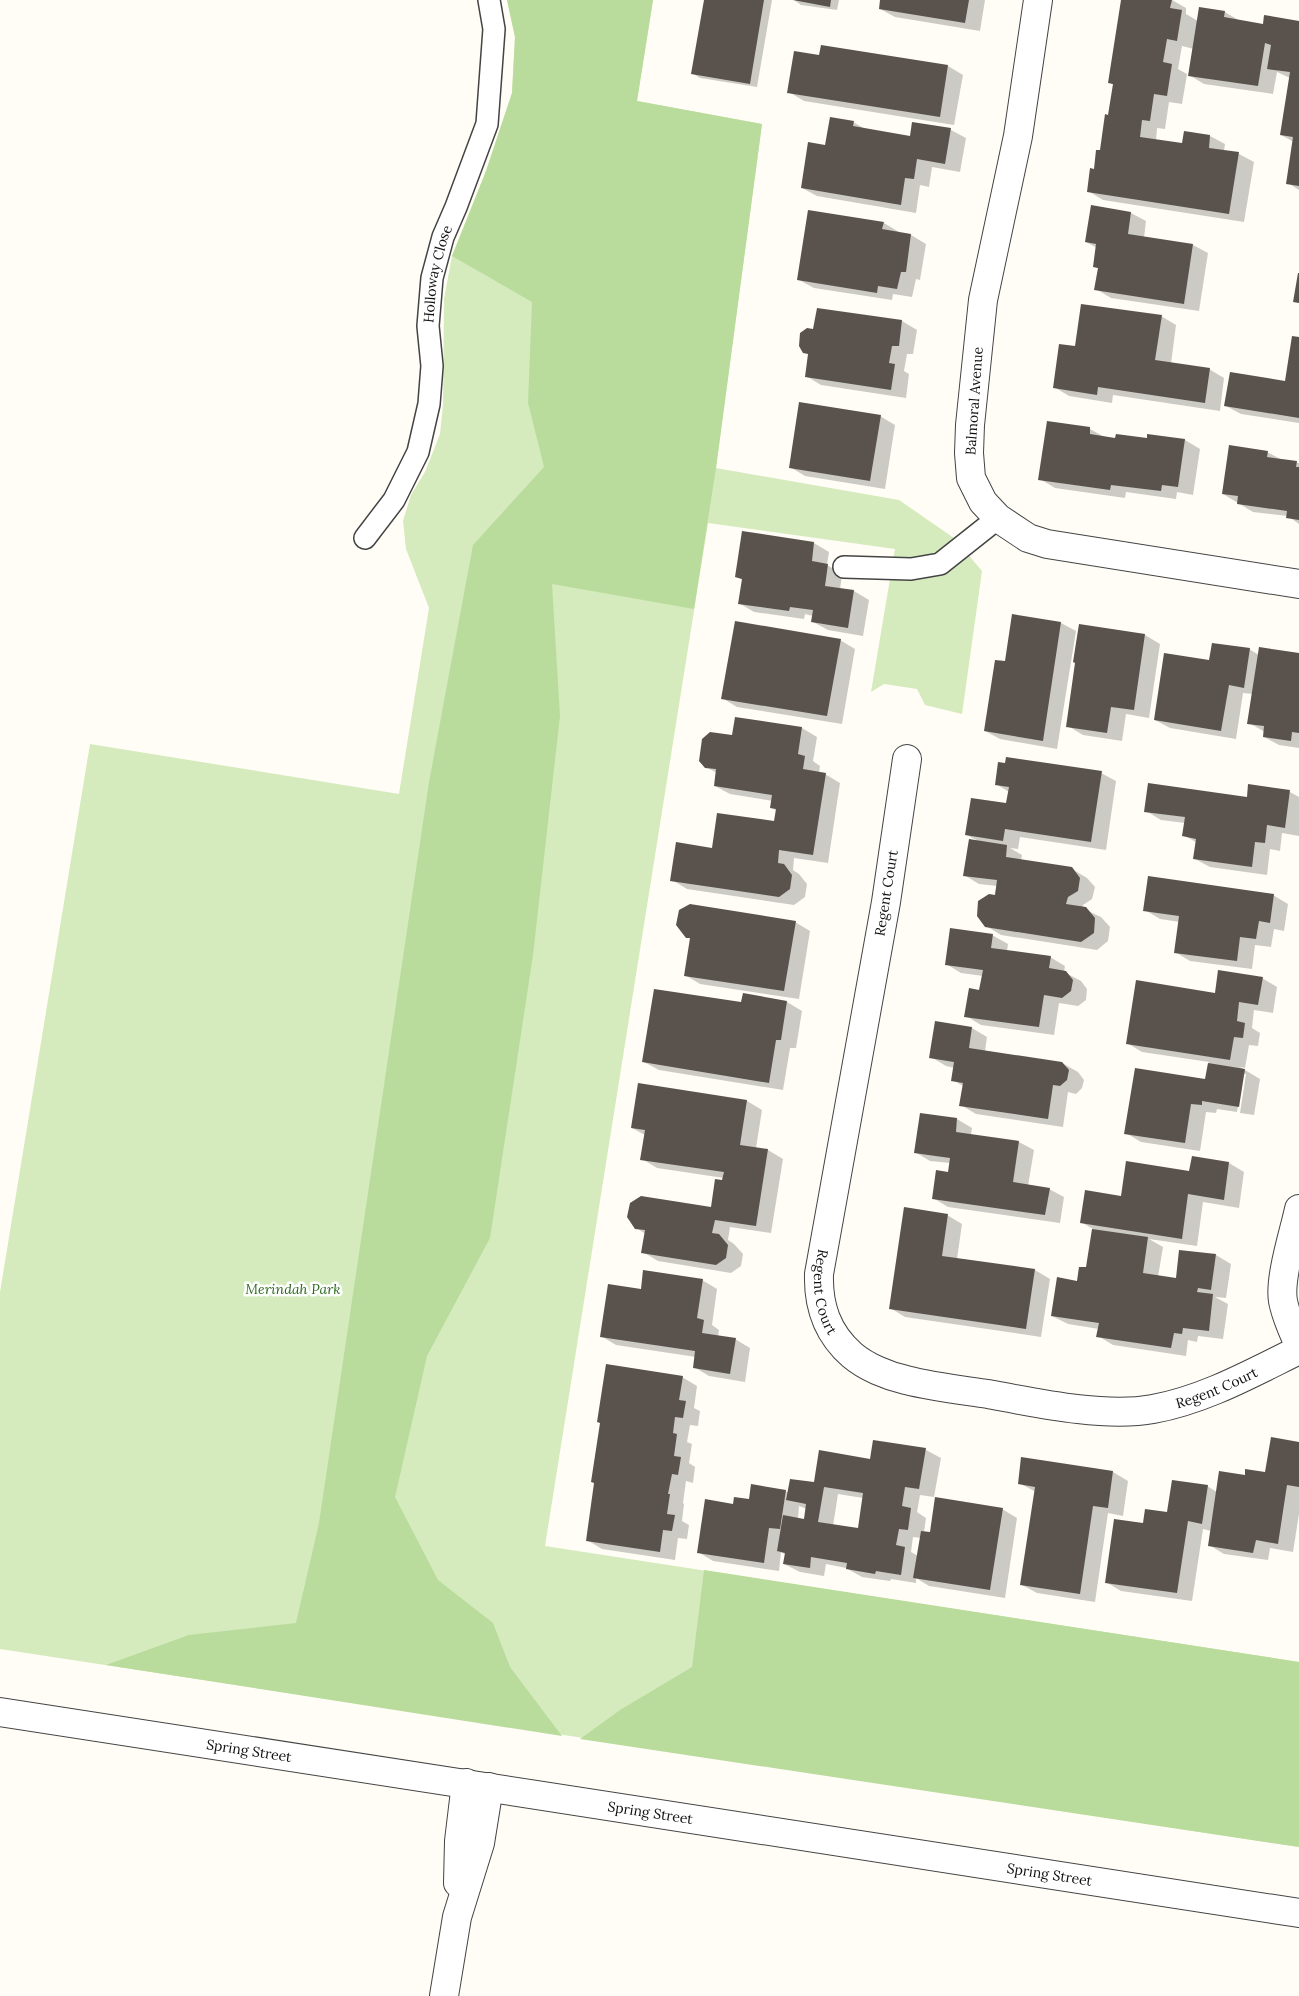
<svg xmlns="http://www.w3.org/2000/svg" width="1299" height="1996" font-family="Lora,serif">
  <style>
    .green { fill: #d5ebbd }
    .forest { fill: #b9dc9c }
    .shadow { fill: #0003; fill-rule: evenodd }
    .building { fill: #5a524d; fill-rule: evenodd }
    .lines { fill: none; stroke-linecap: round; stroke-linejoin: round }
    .service-casing { stroke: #444; stroke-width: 24 }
    .minor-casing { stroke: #444; stroke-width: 30 }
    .service { stroke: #fff; stroke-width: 21 }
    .minor { stroke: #fff; stroke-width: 28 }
    .labels { text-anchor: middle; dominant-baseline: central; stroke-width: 5; stroke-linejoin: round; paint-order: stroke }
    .street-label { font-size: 14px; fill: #111; stroke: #fff }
    .park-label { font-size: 14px; font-style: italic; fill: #2f6b1f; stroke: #fff }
  </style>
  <rect width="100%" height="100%" fill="#fffdf5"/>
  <path class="green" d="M 507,0 L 653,0 L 637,101 L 762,124 L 716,468 L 899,500 L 954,538 L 982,571 L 962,714 L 925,705 L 917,689 L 884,684 L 871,692 L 895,549 L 708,523 L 545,1546 L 1299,1662 L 1299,1847 L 0,1649 L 0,1292 L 90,744 L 399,794 L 429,608 L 406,549 L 403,521 L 411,495 L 425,472 L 440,434 L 443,405 L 444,299 L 452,256 L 486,171 L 512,93 L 515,37 Z"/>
  <path class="forest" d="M 507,0 L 653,0 L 637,101 L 762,124 L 716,468 L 694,609 L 552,584 L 560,716 L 533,955 L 490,1238 L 427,1356 L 395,1497 L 438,1580 L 493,1623 L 510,1667 L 562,1736 L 106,1665 L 189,1635 L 296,1623 L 319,1523 L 429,782 L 473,545 L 544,467 L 528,403 L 532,302 L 452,256 L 486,171 L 512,93 L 515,37 Z
    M 704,1570 L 1299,1662 L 1299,1847 L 580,1739 L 620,1710 L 692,1667 Z"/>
  <path class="shadow" d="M 705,0 L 772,0 L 757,87 L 700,78 L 692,73 Z
    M 794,0 L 839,0 L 837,10 L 801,5 Z
    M 881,0 L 985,0 L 980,31 L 895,17 L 880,9 Z
    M 1122,0 L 1172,0 L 1186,8 L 1186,14 L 1198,21 L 1200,8 L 1225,12 L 1240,21 L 1264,25 L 1299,22 L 1299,190 L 1288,183 L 1294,142 L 1281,135 L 1290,78 L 1277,72 L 1273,94 L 1204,84 L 1189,75 L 1194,49 L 1182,46 L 1178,69 L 1187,74 L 1182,104 L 1169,102 L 1165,129 L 1157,128 L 1156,141 L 1183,145 L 1210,136 L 1225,144 L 1224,151 L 1239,154 L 1254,162 L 1244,222 L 1103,200 L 1088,191 L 1101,152 L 1109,116 L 1114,85 L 1109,82 Z
    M 820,56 L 948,66 L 963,75 L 954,125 L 804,101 L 789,92 Z
    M 853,122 L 867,130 L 911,137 L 913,123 L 951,130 L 966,138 L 960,172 L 932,167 L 929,187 L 920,185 L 916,213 L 817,196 L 802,188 Z
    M 1092,207 L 1131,213 L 1146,221 L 1144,238 L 1193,245 L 1208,253 L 1199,311 L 1111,298 L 1096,289 L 1099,269 L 1095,267 L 1097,248 L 1086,242 Z
    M 884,223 L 899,232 L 898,233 L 911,235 L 926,244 L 920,280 L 916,279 L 912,297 L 893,294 L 892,300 L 814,288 L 799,280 Z
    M 818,309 L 902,321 L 917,330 L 913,354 L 907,354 L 904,371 L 909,374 L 906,398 L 821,385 L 806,376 Z
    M 1161,316 L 1176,325 L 1171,364 L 1209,369 L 1224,378 L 1220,411 L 1113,395 L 1112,403 L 1069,396 L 1054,387 L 1076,348 Z
    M 1299,339 L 1299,423 L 1241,414 L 1226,406 L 1286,383 Z
    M 880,416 L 895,425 L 885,489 L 805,476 L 790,467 Z
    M 1048,423 L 1090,429 L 1106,438 L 1116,439 L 1148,439 L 1148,435 L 1185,440 L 1200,449 L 1193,495 L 1177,492 L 1176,499 L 1126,492 L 1125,498 L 1055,488 L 1040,479 Z
    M 1267,452 L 1282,460 L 1299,463 L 1299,524 L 1288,516 L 1253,512 L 1223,494 Z
    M 743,532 L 814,543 L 829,552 L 827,565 L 842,574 L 840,590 L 854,591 L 869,600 L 863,636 L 828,630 L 813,622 L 813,616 L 805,614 L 804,619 L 754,612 L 739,603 L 743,580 L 736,577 Z
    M 1013,616 L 1061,623 L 1076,631 L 1057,749 L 1000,739 L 985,731 L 1006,662 Z
    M 1080,625 L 1145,635 L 1160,644 L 1149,718 L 1126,714 L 1122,741 L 1083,735 L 1068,726 L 1077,663 Z
    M 840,640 L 855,649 L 842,724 L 737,707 L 722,698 Z
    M 1249,649 L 1259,655 L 1299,655 L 1299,748 L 1279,745 L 1264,737 L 1265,732 L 1249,723 L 1253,694 L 1243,693 L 1236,739 L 1170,728 L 1155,720 L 1210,662 Z
    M 802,728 L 817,737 L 813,761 L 820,766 L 819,773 L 825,774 L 840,783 L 828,863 L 794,858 L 793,870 L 799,874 L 807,884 L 805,897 L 794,905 L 687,889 L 672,880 L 713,849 L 775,823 L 777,811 L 772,808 L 773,801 L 730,794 L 715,786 L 717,773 L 706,767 L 734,737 Z
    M 1101,773 L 1116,781 L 1106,850 L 1020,837 L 1018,849 L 1010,848 L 1022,855 L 1021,861 L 1072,869 L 1087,878 L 1095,887 L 1092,899 L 1083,905 L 1082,908 L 1101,917 L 1110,927 L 1108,941 L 1097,950 L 1001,935 L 986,926 L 997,886 L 979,884 L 964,875 L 978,841 L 967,835 L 1007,805 L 1009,792 L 996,784 Z
    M 1290,792 L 1299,797 L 1299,836 L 1282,833 L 1280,851 L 1270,849 L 1267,875 L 1210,867 L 1195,859 L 1197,843 L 1184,835 L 1185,823 L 1161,820 L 1146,811 L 1248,799 Z
    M 1273,895 L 1288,904 L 1284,931 L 1274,929 L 1271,947 L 1255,945 L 1252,969 L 1190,961 L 1175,952 L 1180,922 L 1160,919 L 1145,910 Z
    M 795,922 L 810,931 L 799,999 L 700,984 L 685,975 L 691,939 L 686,937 Z
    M 992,935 L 1008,944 L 1007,951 L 1050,957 L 1065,966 L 1064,972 L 1081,981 L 1087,989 L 1086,1000 L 1078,1006 L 1059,1003 L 1054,1035 L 981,1025 L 966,1016 L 980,992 L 983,976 L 961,973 L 946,964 Z
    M 1262,978 L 1277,987 L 1273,1013 L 1254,1010 L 1252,1028 L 1260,1033 L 1258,1046 L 1249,1045 L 1245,1068 L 1240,1067 L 1260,1079 L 1254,1115 L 1240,1113 L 1246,1074 L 1243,1074 L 1237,1112 L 1217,1109 L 1216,1113 L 1206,1112 L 1200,1151 L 1141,1142 L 1126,1133 L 1206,1080 L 1209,1062 L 1142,1052 L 1127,1043 L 1216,995 Z
    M 744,995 L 787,1002 L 802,1011 L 796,1048 L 790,1048 L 783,1090 L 659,1070 L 644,1062 L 742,1004 Z
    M 936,1022 L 972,1028 L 987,1037 L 985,1051 L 1062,1063 L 1078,1072 L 1084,1080 L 1082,1088 L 1076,1094 L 1068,1092 L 1063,1127 L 976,1114 L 961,1105 L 963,1086 L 953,1080 L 955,1068 L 946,1066 L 931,1057 Z
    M 747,1101 L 762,1110 L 756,1148 L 768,1150 L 783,1159 L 771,1233 L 730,1227 L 728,1240 L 734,1244 L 743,1254 L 741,1266 L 731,1273 L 658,1261 L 643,1252 L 646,1234 L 636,1228 L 712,1208 L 724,1178 L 657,1168 L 642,1159 L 645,1135 L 632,1128 Z
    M 957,1119 L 972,1128 L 971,1135 L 1019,1142 L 1034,1150 L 1028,1186 L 1049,1189 L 1064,1197 L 1060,1223 L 948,1207 L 933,1198 L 949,1173 L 950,1163 L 930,1161 L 915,1152 Z
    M 1229,1163 L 1244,1172 L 1239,1208 L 1203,1202 L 1197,1246 L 1149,1239 L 1163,1247 L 1158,1277 L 1177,1280 L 1216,1255 L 1231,1264 L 1226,1298 L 1215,1297 L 1228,1304 L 1223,1339 L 1198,1336 L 1197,1342 L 1188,1340 L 1186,1356 L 1113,1345 L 1098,1336 L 1099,1329 L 1068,1324 L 1052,1316 L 1087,1269 L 1093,1229 L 1081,1222 L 1122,1197 L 1190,1172 Z
    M 947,1215 L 962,1224 L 957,1259 L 1035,1270 L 1050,1279 L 1041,1337 L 905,1317 L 890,1308 Z
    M 702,1280 L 717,1289 L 712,1325 L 719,1330 L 718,1337 L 735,1339 L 750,1348 L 745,1382 L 709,1376 L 694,1367 L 696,1357 L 616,1345 L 601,1336 L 642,1290 Z
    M 682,1377 L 697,1386 L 694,1408 L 700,1411 L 698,1426 L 690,1425 L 687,1442 L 692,1444 L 689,1463 L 695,1467 L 693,1483 L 686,1481 L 683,1503 L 684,1504 L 682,1521 L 689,1525 L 687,1539 L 678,1538 L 675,1560 L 602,1549 L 587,1540 Z
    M 1299,1443 L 1299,1514 L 1293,1552 L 1270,1548 L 1268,1560 L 1224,1554 L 1209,1545 L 1211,1531 L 1203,1529 L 1192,1601 L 1121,1591 L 1106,1582 L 1144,1524 L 1168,1514 L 1207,1486 L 1217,1492 L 1246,1476 L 1266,1473 Z
    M 926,1450 L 941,1458 L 934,1497 L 920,1495 L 917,1512 L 926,1518 L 924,1532 L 931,1534 L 1002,1509 L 1017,1518 L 1005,1598 L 929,1586 L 916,1578 L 916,1583 L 891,1579 L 890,1581 L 862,1577 L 846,1568 L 826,1564 L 824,1576 L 800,1572 L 784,1564 L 786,1555 L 781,1552 L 779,1571 L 713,1561 L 698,1552 L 734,1505 L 785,1491 L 789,1493 L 871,1460 ZM 838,1494 L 863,1498 L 859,1530 L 833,1526 ZM 799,1506 L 807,1509 L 805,1520 L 798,1519 ZM 913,1537 L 921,1538 L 918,1556 L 911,1552 Z
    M 1113,1472 L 1128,1481 L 1123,1516 L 1108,1513 L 1095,1602 L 1037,1593 L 1022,1585 L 1036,1492 L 1019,1483 Z"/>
  <path class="building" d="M 704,0 L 764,0 L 750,84 L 691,74 Z
    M 793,0 L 831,0 L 830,7 Z
    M 880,0 L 969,0 L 965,23 L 879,9 Z
    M 1121,0 L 1172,0 L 1170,8 L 1182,10 L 1177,41 L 1167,39 L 1163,62 L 1172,64 L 1167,96 L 1154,94 L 1150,121 L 1142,120 L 1140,137 L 1182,143 L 1184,131 L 1210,135 L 1209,148 L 1239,152 L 1229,214 L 1087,192 L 1090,168 L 1094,169 L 1096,150 L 1100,150 L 1105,114 L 1108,115 L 1113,84 L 1108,83 Z
    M 1199,7 L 1225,11 L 1224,17 L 1263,24 L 1264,15 L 1299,21 L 1299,186 L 1286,184 L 1293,137 L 1280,135 L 1290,72 L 1267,69 L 1271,45 L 1265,43 L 1258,86 L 1188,76 Z
    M 821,45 L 948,65 L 940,117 L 787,93 L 794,51 L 819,55 Z
    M 830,117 L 854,121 L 853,126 L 910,136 L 912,122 L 951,128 L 945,164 L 917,159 L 914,179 L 905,178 L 901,205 L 801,188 L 808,142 L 825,145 Z
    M 1091,205 L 1131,212 L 1128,234 L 1193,244 L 1184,304 L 1094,290 L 1098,268 L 1093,267 L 1096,244 L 1085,242 Z
    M 808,210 L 884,222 L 882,229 L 911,234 L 906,272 L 901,272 L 897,289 L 878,286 L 877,293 L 797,280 Z
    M 1298,273 L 1299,273 L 1299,303 L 1293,302 Z
    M 1081,304 L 1162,315 L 1155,360 L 1210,368 L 1205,403 L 1098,387 L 1097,395 L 1053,388 L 1059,344 L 1075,346 Z
    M 817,308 L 902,320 L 899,346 L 892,346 L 889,363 L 895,364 L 891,390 L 805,377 L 808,354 L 803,353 L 799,346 L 800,333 L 807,328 L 813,329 Z
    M 1292,336 L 1299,337 L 1299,418 L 1224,406 L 1230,372 L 1285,381 Z
    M 799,402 L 881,415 L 870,481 L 789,468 Z
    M 1047,421 L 1090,427 L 1090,434 L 1115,438 L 1116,434 L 1147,438 L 1147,434 L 1185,439 L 1178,487 L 1162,485 L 1161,491 L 1111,485 L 1110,490 L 1038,480 Z
    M 1229,445 L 1268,451 L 1267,457 L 1297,461 L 1296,467 L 1299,467 L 1299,520 L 1286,518 L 1287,511 L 1237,504 L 1238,496 L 1222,494 Z
    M 742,531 L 814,542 L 812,561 L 828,564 L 825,586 L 854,590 L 848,628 L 811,622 L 813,610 L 790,607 L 789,611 L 738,604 L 742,579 L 735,577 Z
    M 1012,614 L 1061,622 L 1043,741 L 984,731 L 995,660 L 1005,661 Z
    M 735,621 L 841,639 L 827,716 L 721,699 Z
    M 1079,624 L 1145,634 L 1134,710 L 1111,707 L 1107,733 L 1066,727 L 1075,663 L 1073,662 Z
    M 1212,643 L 1250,648 L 1244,688 L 1229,685 L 1221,731 L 1154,720 L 1164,653 L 1209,660 Z
    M 1259,647 L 1299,653 L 1299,733 L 1292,732 L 1291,741 L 1263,737 L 1264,726 L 1247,724 Z
    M 735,717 L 802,727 L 798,754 L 805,756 L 803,769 L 826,773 L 813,855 L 779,850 L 778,863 L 784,864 L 792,875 L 790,889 L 779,897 L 670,881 L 676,842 L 712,848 L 717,813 L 774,821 L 776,809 L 770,808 L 772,795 L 714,786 L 716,769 L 705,768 L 699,761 L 702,739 L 710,732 L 732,735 Z
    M 1006,757 L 1102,771 L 1091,842 L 1005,829 L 1003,841 L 965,835 L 971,798 L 1006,803 L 1009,787 L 995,785 L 998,762 L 1005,763 Z
    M 1148,783 L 1247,797 L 1248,784 L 1290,790 L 1285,828 L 1267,825 L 1265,843 L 1255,842 L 1252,867 L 1193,859 L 1196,839 L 1182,836 L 1185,817 L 1144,812 Z
    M 969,839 L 1007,845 L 1006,857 L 1072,867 L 1080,878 L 1078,891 L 1068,897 L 1066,904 L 1086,907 L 1095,918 L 1094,933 L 1081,942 L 985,927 L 977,916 L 978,901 L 989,894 L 995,895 L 997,880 L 963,876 Z
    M 1148,876 L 1274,894 L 1270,923 L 1259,921 L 1256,939 L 1240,937 L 1237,961 L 1174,953 L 1179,916 L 1143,911 Z
    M 690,904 L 796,921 L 784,991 L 684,976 L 690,938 L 686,938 L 676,925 L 679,910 Z
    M 950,928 L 993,934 L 991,948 L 1051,956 L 1049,968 L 1066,971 L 1073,980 L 1071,991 L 1062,998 L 1044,995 L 1039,1027 L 964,1017 L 969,988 L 979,990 L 983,970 L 945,965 Z
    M 1218,970 L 1263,977 L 1258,1005 L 1239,1002 L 1237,1021 L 1245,1023 L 1243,1038 L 1234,1037 L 1230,1060 L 1126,1044 L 1136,980 L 1215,993 Z
    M 654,989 L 741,1002 L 743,993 L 787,1001 L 781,1040 L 776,1040 L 769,1083 L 642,1062 Z
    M 935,1021 L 972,1027 L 969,1048 L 1062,1062 L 1069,1070 L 1067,1080 L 1060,1086 L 1053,1085 L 1048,1119 L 959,1106 L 963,1083 L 951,1081 L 954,1062 L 929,1058 Z
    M 1208,1063 L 1245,1069 L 1239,1107 L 1202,1101 L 1202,1105 L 1191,1104 L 1185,1143 L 1124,1134 L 1135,1068 L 1205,1079 Z
    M 638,1083 L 747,1100 L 740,1145 L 768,1149 L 756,1226 L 715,1220 L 712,1233 L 719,1234 L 728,1245 L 726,1258 L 716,1265 L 641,1253 L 645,1230 L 635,1229 L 627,1217 L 630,1203 L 641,1196 L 711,1207 L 715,1179 L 722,1180 L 724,1172 L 640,1160 L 645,1130 L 631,1128 Z
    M 920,1113 L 957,1118 L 956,1132 L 1019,1141 L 1013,1182 L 1050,1188 L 1045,1215 L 932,1199 L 936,1170 L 948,1172 L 950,1158 L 914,1153 Z
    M 1192,1156 L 1229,1162 L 1224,1200 L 1188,1194 L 1182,1239 L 1080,1223 L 1085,1190 L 1121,1196 L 1126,1161 L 1189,1171 Z
    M 904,1207 L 948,1214 L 942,1256 L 1035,1269 L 1026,1329 L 889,1309 Z
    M 1092,1229 L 1148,1237 L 1143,1273 L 1176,1278 L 1179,1250 L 1216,1254 L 1211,1290 L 1198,1288 L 1197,1292 L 1213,1294 L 1209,1331 L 1183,1328 L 1182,1334 L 1174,1333 L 1171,1348 L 1096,1337 L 1099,1323 L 1051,1316 L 1057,1277 L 1077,1281 L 1079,1267 L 1086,1267 Z
    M 643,1270 L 703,1279 L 697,1318 L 704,1320 L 702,1333 L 736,1338 L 730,1374 L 693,1368 L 695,1351 L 600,1337 L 608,1284 L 641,1289 Z
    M 606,1364 L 683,1376 L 679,1400 L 686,1401 L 683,1418 L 675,1417 L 673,1433 L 677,1434 L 674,1456 L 681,1457 L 678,1475 L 672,1474 L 668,1494 L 670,1494 L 667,1514 L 675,1515 L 672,1531 L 663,1530 L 660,1552 L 586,1541 L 594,1483 L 591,1482 L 600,1423 L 597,1422 Z
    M 1271,1437 L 1299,1442 L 1299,1487 L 1287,1485 L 1278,1544 L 1256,1540 L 1253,1553 L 1208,1546 L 1219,1471 L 1245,1475 L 1245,1469 L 1265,1472 Z
    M 873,1440 L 926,1448 L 919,1489 L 905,1487 L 902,1506 L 911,1508 L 908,1530 L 899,1529 L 896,1545 L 905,1547 L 901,1575 L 876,1571 L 875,1574 L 846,1569 L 847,1563 L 811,1557 L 810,1568 L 783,1564 L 785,1553 L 777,1551 L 783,1515 L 804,1519 L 806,1504 L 786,1500 L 790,1479 L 814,1482 L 819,1450 L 870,1459 ZM 824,1487 L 863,1493 L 858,1528 L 818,1522 Z
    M 1021,1457 L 1113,1471 L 1108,1508 L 1093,1506 L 1080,1594 L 1020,1585 L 1035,1487 L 1018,1484 Z
    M 1172,1480 L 1208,1485 L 1202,1524 L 1188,1521 L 1177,1593 L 1105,1583 L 1114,1519 L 1143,1523 L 1145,1509 L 1167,1512 Z
    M 751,1484 L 786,1490 L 780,1529 L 769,1528 L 764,1563 L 697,1553 L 705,1499 L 733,1504 L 734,1497 L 749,1499 Z
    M 935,1497 L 1003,1508 L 990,1590 L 913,1578 L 921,1531 L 930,1532 Z"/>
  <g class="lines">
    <g class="service-casing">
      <g id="service">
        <path id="s1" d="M 365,538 L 394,500 L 418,452 L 429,404 L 432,366 L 428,326 L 432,278 L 443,237 L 456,207 L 487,124 L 494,29 L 489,0"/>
        <path d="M 844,567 L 911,569 L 940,564 L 998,518"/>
      </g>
    </g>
    <g class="minor-casing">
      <g id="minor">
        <path d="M 1038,0 L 1018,136 L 983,300 L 970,425 L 969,453 L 971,478 L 983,502 L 998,518 L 1028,538 L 1047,544 L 1299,584"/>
        <path id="s2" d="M 907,759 L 886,902 L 819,1274 C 818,1306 827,1333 852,1355 C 866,1367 888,1376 906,1380 C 933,1387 961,1390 988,1394 C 1036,1403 1105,1418 1153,1409 C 1204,1400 1252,1373 1299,1350"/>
        <path d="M 1299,1209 C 1294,1233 1279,1278 1283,1301 C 1286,1317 1293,1331 1299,1345"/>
        <path id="s3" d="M 0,1712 L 1299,1913"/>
        <path d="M 458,1883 L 459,1841 L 466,1783"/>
        <path d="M 444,1996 L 457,1917 L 480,1843 L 489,1787"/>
      </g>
    </g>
    <use href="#service" class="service"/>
    <use href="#minor" class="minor"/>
  </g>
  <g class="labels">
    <g class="street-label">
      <text stroke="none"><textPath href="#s1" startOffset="282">Holloway Close</textPath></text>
      <text transform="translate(974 401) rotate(-86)">Balmoral Avenue</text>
      <text transform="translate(886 893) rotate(-81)">Regent Court</text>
      <text stroke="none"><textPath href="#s2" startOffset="541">Regent Court</textPath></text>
      <text stroke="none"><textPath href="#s2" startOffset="990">Regent Court</textPath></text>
      <text stroke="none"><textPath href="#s3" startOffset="252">Spring Street</textPath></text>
      <text stroke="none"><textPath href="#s3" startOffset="658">Spring Street</textPath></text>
      <text stroke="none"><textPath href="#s3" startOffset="1062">Spring Street</textPath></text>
    </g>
    <g class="park-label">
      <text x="293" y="1289">Merindah Park</text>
    </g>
  </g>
</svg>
